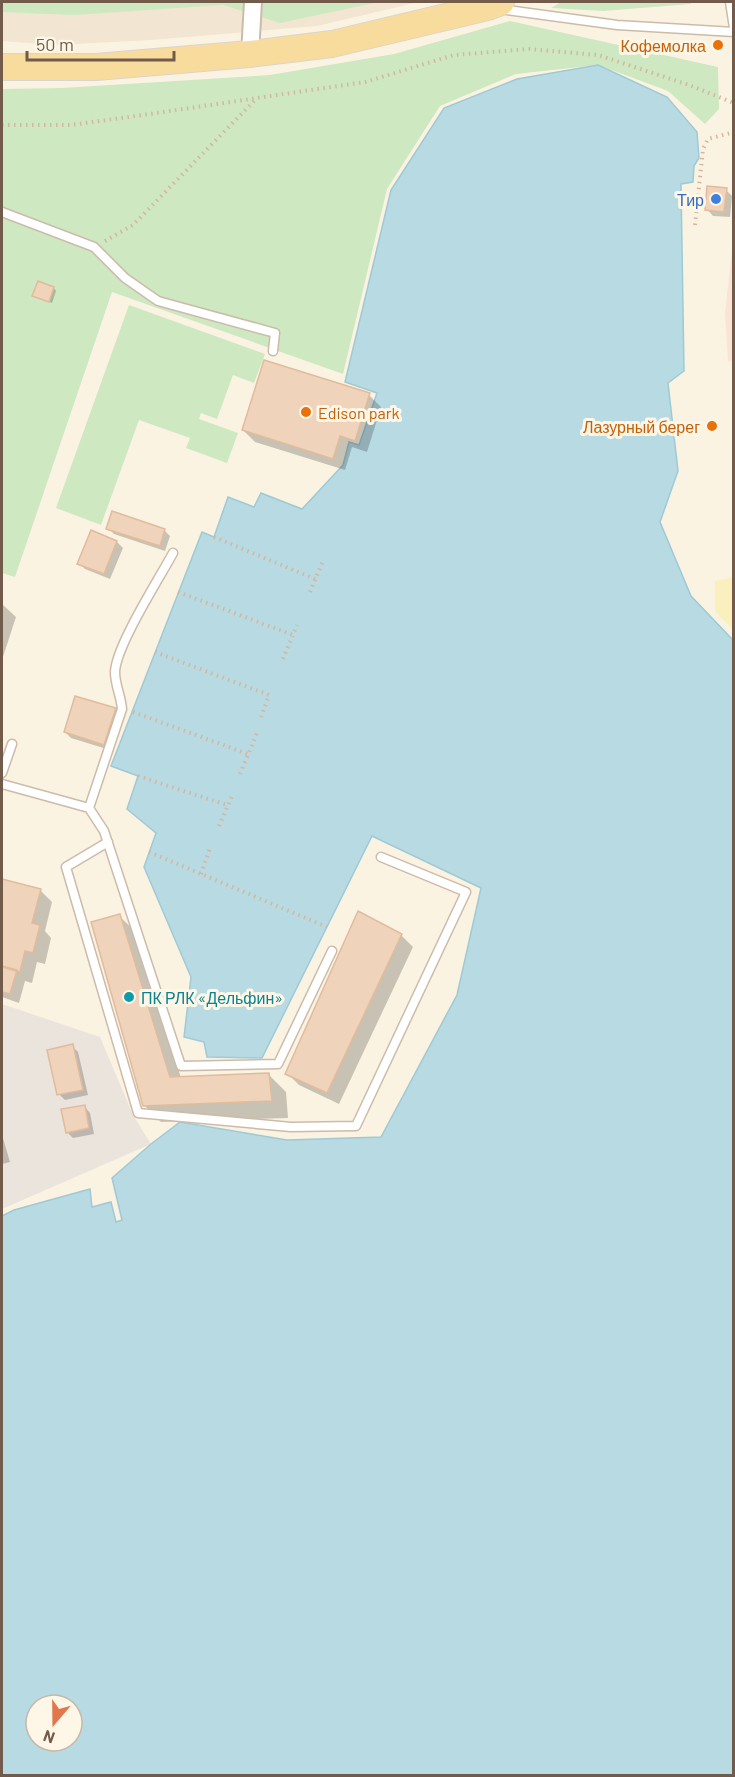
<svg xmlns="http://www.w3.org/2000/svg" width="735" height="1777" font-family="Barlow,sans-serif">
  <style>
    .residential { fill: #f2e5d1 }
    .commercial { fill: #fbe4d6 }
    .industrial { fill: #eae4dd }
    .green { fill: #cee8c2 }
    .sand { fill: #f9f0be }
    .water { fill: #b8dae3; stroke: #9fc9d5; stroke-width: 1.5; fill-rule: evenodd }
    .shadow { fill: #0003 }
    .building { fill: #efd3bb; stroke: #e1bb9c; stroke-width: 1.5 }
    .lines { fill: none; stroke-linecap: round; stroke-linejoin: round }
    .service-casing { stroke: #cba; stroke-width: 11 }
    .minor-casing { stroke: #cba; stroke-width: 20 }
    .primary-casing { stroke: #dad4d0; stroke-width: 28 }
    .path { stroke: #d4b79f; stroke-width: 4; stroke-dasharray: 1.5 4.5; stroke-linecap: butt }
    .service { stroke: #fff; stroke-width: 8 }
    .minor { stroke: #fff; stroke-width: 16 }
    .primary { stroke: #f8dc9d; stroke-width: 26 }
    .food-dot { fill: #e8710a; stroke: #fef7e8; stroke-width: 2 }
    .shop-dot { fill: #3f7fe0; stroke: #fef7e8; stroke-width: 2 }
    .culture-dot { fill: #0f9aa8; stroke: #fef7e8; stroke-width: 2 }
    .labels { text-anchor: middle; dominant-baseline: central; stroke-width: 6; stroke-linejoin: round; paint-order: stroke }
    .food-label { font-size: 16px; fill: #c56008; stroke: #fef7e8; text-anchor: end }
    .shop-label { font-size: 16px; fill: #366cbe; stroke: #fef7e8; text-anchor: end }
    .culture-label { font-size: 16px; fill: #0d838f; stroke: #fef7e8; text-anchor: start }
  </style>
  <rect width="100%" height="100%" fill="#fbf3e2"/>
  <path class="residential" d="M 2,2 L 419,2 L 317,26 L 151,40 L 56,45 L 2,41 Z"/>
  <path class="commercial" d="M 733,241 L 734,360 L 728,362 L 725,313 Z"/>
  <path class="industrial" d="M 2,1004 L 100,1037 L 133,1115 L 151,1144 L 2,1209 Z"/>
  <path class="green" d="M 2,2 L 379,2 L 280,23 L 223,5 L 73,15 L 2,12 Z
    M 561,2 L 691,2 L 691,4 L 603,11 L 551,8 Z
    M 510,21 L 718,67 L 719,109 L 705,124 L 668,91 L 598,65 L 516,74 L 440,106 L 387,189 L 343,374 L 112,292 L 15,577 L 2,573 L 2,89 L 62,88 L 270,75 L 394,54 Z
    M 129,305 L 265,354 L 254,383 L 233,375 L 217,419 L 201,413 L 199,419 L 238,433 L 227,463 L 186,448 L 190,438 L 139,420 L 101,525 L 56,508 Z"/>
  <path class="sand" d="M 733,577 L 734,577 L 733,630 L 715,611 L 715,581 Z"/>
  <path class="water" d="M 598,65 L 667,97 L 697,132 L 699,158 L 694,166 L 693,182 L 681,184 L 684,371 L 668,383 L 678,471 L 660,522 L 691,596 L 733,640 L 733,1775 L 2,1775 L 2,1216 L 14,1210 L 90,1189 L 92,1207 L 111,1202 L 116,1222 L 122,1220 L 112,1178 L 151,1144 L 180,1122 L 287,1140 L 381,1137 L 457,995 L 481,888 L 372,836 L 262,1058 L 207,1057 L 204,1042 L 184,1037 L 191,977 L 144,867 L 156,833 L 127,809 L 138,776 L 111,766 L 202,532 L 214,537 L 228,497 L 254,507 L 261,493 L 302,509 L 343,465 L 349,442 L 359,445 L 377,393 L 345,382 L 391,190 L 444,108 L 517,79 ZM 36,1705 L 72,1705 L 72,1741 L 36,1741 Z"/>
  <path class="shadow" d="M 726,190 L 732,196 L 730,217 L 713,216 L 707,209 Z
    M 54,288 L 56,291 L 52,303 L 34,295 Z
    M 369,395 L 381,407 L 367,452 L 352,447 L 345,470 L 255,442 L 243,430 Z
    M 108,528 L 164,530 L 170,536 L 165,551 L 114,534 Z
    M 92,532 L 117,542 L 123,548 L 110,579 L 85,569 L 79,563 Z
    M 2,604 L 16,617 L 2,660 Z
    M 115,710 L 121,716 L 110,750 L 71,738 L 65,732 Z
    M 2,881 L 40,890 L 52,902 L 45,931 L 51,938 L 45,964 L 37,962 L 32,983 L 25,981 L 19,1003 L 2,997 Z
    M 119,916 L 136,932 L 181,1078 L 269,1075 L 286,1092 L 288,1118 L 161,1122 L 144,1105 Z
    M 401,935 L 413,947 L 339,1104 L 299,1085 L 287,1073 Z
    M 72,1046 L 78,1052 L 88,1095 L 65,1100 L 59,1094 Z
    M 84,1106 L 90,1113 L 94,1134 L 73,1138 L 67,1132 Z
    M 2,1135 L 10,1162 L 2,1164 Z"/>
  <path class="building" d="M 707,186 L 727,188 L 724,212 L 705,210 Z
    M 38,281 L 54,287 L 49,302 L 32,296 Z
    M 264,360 L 370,393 L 355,441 L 340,436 L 333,459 L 242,430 Z
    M 112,511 L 165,529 L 160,546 L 106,529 Z
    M 91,530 L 117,541 L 104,574 L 77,564 Z
    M 75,696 L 116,708 L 104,745 L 64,732 Z
    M 2,879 L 41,889 L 32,923 L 40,925 L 33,953 L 25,951 L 20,972 L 2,967 Z
    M 358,911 L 402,934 L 327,1093 L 285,1074 Z
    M 120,914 L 170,1077 L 269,1073 L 272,1101 L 143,1106 L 91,922 Z
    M 2,966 L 17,970 L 10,994 L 2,992 Z
    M 73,1044 L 83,1090 L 57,1095 L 47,1050 Z
    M 85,1105 L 89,1128 L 66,1133 L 61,1109 Z"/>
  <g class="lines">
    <g class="service-casing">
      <path id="service" d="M 730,2 L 734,28
        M 500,9 L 617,25 L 734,32
        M 2,212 L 94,247 L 125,278 L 158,301 L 275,333 L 273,351
        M 2,773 L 12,744
        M 2,784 L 89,808 L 104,831 L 181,1066 L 278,1064 L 332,951
        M 89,808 L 122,709 C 121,696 115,685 115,672 C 116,646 159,579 173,553
        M 108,842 L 66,867 L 138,1113 L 291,1127 L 356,1126 L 466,892 L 381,857"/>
    </g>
    <g class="minor-casing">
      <path id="minor" d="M 250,54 L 253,2"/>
    </g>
    <g class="primary-casing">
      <path id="primary" d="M 2,67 L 96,67 L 250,54 L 332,44 L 488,7 L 501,2"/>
    </g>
    <path class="path" d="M 2,125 L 70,125 L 129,117 L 365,82 L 454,55 L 529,49 L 598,55 L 689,85 L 734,103
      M 695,225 L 703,149 L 708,139 L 734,132
      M 105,241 L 133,225 L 256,99
      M 214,537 L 315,579
      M 178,592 L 293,635
      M 310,592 L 323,561
      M 155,652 L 269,695 L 261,717
      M 283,659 L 297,625
      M 133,712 L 248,754
      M 240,774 L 257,733
      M 138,776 L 227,805
      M 219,826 L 233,794
      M 149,852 L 327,927
      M 201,874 L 210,848"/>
    <use href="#service" class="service"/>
    <use href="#minor" class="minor"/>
    <use href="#primary" class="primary"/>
  </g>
  <g class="food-dot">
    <circle cx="718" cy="45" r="6"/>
    <circle cx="306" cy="412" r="6"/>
    <circle cx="712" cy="426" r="6"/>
  </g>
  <circle class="shop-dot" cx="716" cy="199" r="6"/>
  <circle class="culture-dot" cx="129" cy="997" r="6"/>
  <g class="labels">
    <g class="food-label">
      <text x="706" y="45">Кофемолка</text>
      <text x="318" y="412" text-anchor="start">Edison park</text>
      <text x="700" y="426">Лазурный берег</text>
    </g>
    <g class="shop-label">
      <text x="704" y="199">Тир</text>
    </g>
    <g class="culture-label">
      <text x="141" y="997">ПК РЛК «Дельфин»</text>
    </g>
  </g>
  <rect width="735" height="1777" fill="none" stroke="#725b4a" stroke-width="6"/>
  <g transform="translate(54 1723) rotate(200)"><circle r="28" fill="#fef7e8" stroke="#c6b9a9" stroke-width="1.5"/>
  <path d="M0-4.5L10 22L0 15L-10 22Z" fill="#e1774c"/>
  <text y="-9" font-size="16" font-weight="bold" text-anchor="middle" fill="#725b4a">N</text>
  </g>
  <path d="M27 51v9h147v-9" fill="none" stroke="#725b4a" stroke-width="3"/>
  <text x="36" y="51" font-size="18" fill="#725b4a" stroke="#fef7e8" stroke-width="4.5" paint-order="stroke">50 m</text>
</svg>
